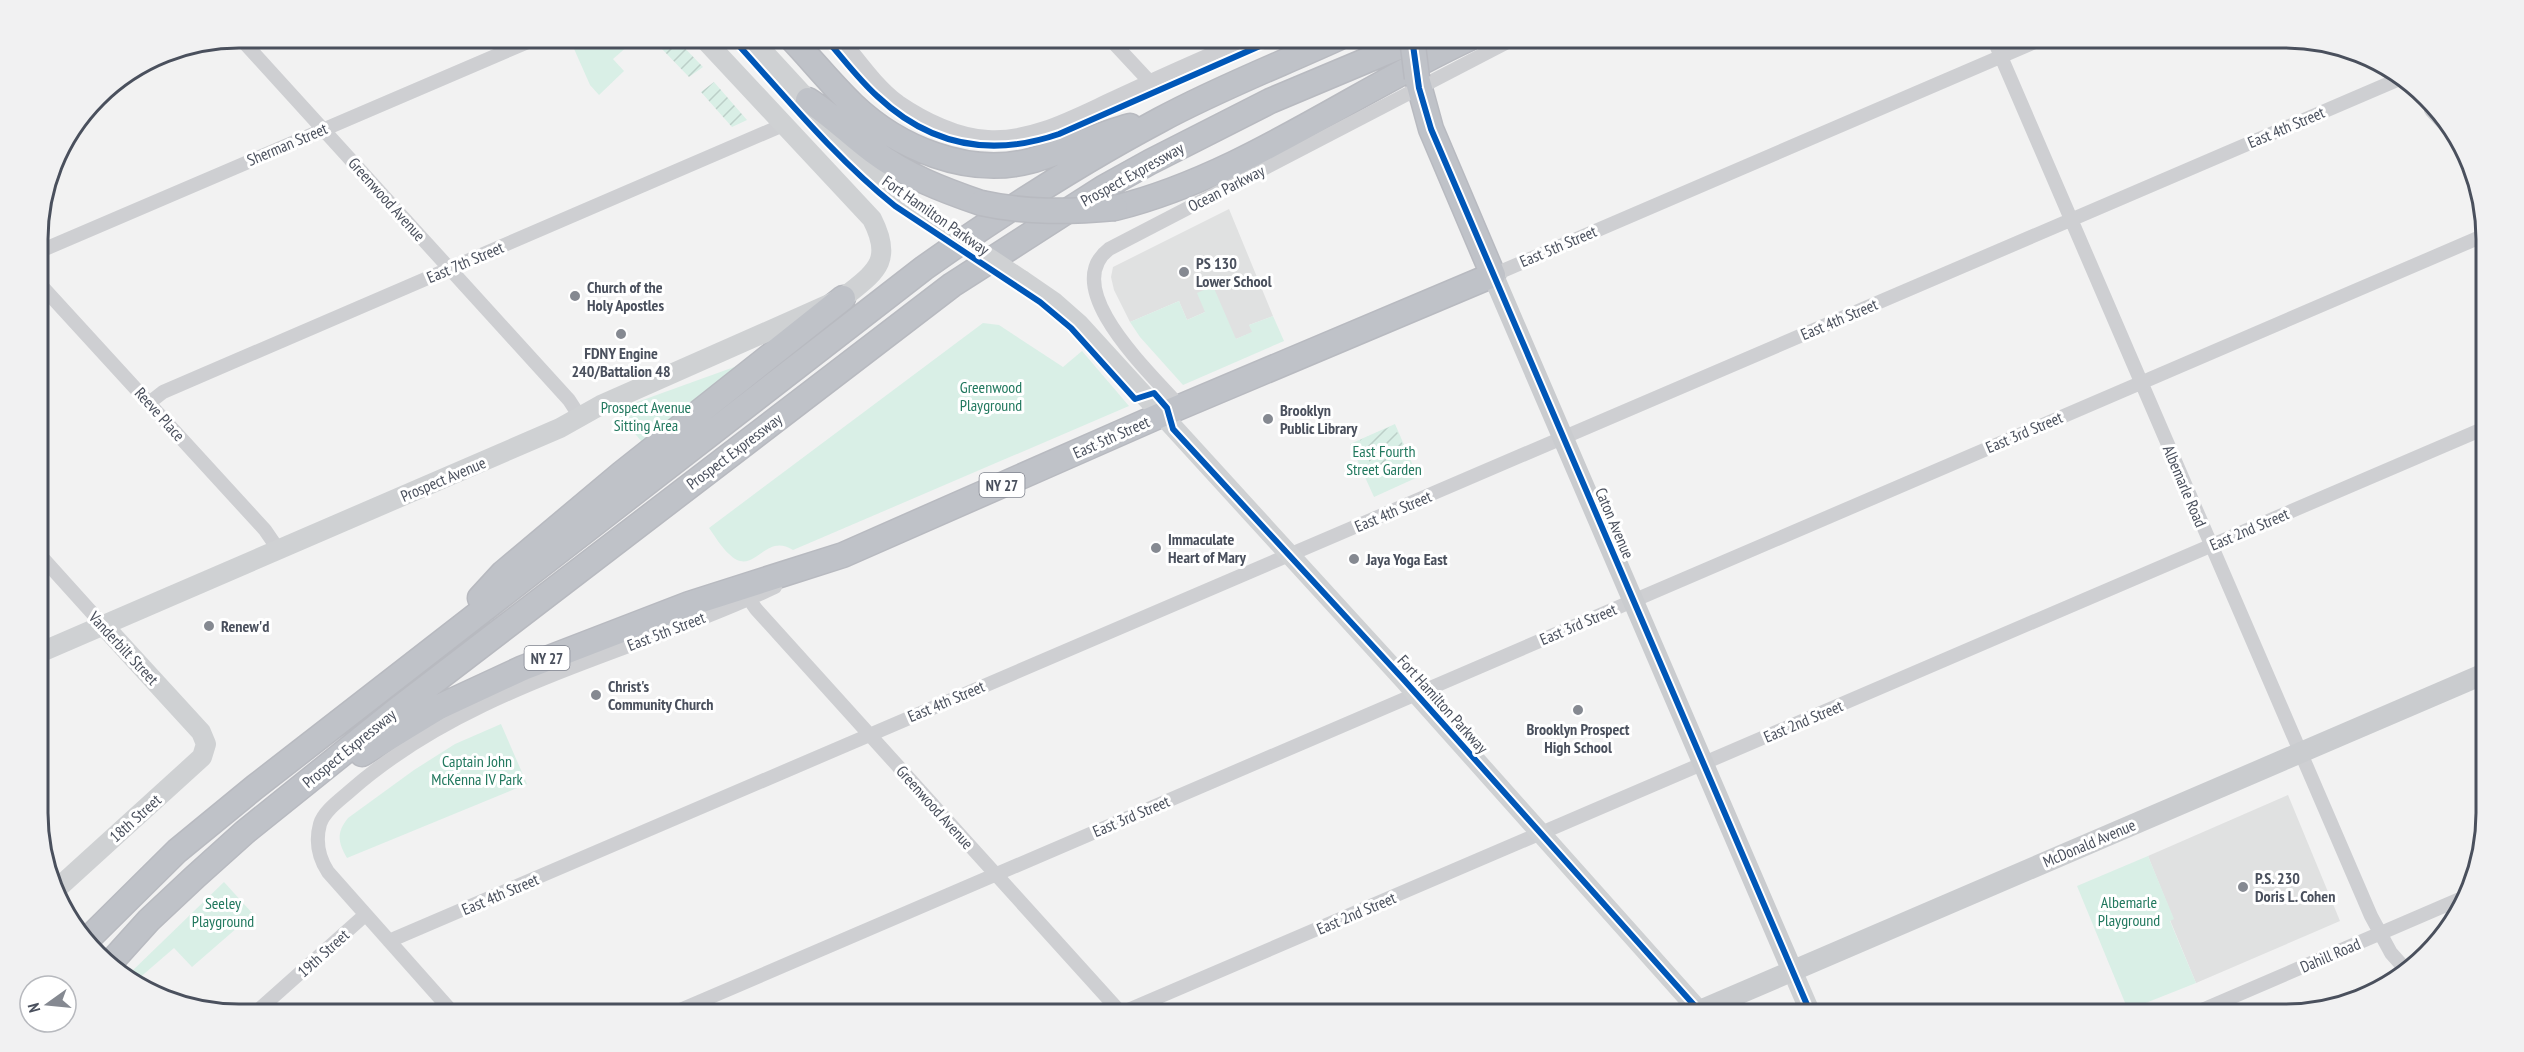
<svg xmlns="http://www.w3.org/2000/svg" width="2524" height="1052" font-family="'PT Sans Narrow',sans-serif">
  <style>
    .education { fill: #e0e1e1 }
    .green { fill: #d9efe6 }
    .garden { fill: url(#garden-furrows) }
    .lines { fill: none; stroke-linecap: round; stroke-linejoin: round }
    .highway-casing { stroke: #b8bac0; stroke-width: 27 }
    .street { stroke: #cecfd2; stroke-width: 14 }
    .secondary { stroke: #cfd1d3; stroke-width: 20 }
    .primary { stroke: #cacccf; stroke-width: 21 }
    .highway { stroke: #bfc2c8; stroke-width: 24 }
    .highway-bridge-casing { stroke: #b8bac0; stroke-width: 27; stroke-linecap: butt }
    .secondary-bridge { stroke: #cfd1d3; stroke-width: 20 }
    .highway-bridge { stroke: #bfc2c8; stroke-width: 24 }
    .cycleway-casing { stroke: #fff; stroke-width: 10 }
    .cycleway { stroke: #0057b8; stroke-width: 6 }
    .poi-dot { fill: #858991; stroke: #fff; stroke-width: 2 }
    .labels { text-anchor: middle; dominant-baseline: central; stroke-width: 6; stroke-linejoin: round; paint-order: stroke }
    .shield { fill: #fff; stroke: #80848e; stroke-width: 1.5 }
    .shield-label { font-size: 15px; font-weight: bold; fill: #4a505d }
    .street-label { font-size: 16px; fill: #4a505d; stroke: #fff }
    .poi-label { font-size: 16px; font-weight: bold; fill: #4a505d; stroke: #fff; text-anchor: start }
    .park-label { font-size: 16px; fill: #21785e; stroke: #fff }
    .rim { fill: none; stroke: #4a505d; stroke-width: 3 }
  </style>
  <defs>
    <pattern id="garden-furrows" width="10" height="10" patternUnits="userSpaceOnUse" patternTransform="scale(1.5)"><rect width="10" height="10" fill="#d9efe6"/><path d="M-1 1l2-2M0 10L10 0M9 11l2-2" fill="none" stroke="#bccfc8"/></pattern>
  </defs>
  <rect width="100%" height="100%" fill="#f2f2f2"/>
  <path class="education" d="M 1229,209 L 1273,316 L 1249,325 L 1253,332 L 1236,339 L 1205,312 L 1187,320 L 1179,301 L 1130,322 L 1114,290 L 1111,277 L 1113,267 Z
    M 2288,795 L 2340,921 L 2196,983 L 2170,920 L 2173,918 L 2148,856 Z"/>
  <path class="green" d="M 581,38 L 637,38 L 613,59 L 624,71 L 599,95 L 590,85 L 571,42 Z
    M 1213,286 L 1236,339 L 1252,332 L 1249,325 L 1273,316 L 1284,341 L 1183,385 L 1140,337 L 1130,322 L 1179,301 L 1187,320 L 1205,312 L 1197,293 Z
    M 983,323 L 999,325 L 1063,367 L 1082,351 L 1129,406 L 793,550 C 764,531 754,579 729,554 C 721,547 715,536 709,528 Z
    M 737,366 L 642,442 L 615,410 Z
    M 1395,424 L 1418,477 L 1374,497 L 1350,444 Z
    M 501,724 L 527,784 L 347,858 C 338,842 336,833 348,818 L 414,770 L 455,744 Z
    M 2148,856 L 2174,919 L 2170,921 L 2196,983 L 2128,1010 L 2077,886 Z
    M 224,882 L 253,914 L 192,967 L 174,948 L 137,980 L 129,974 Z"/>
  <path class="garden" d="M 672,38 L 675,38 L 703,67 L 689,77 L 661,48 Z
    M 714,82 L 747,120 L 732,127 L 701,92 Z
    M 1394,425 L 1407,454 L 1373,470 L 1360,440 Z"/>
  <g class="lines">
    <g class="highway-casing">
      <path id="highway" d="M 791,38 C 812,60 831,84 853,105 C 898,148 968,177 1030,161 C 1064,152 1096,135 1130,126
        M 808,100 C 832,115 851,135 873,151 C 906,176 943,190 981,203
        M 1115,208 C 1241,177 1353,92 1470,38
        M 480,598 L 503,573 L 621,474 L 843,298
        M 362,754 L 439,707 L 523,668 L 689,604 L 843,555 L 1161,415 L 1493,275 L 1431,129 L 1417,78
        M 86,941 L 177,851 L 255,787 L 924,268 C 1000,214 1077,164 1160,120 C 1217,89 1279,65 1338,38
        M 112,961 L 149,920 L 196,876 L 245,832 L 393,713 L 952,285 L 1103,188 L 1150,162 L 1270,101 L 1420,38"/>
    </g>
    <path class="street" d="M 240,38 L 569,400 L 580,417
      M 841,38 C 859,59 876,85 899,102 C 924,119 958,136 988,137 C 1033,140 1078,114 1118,96 C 1161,76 1204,57 1248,38
      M 1109,38 L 1150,82
      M 1993,38 L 2371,916 L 2391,953 L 2407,971
      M 38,252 L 537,38
      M 1493,275 L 2044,38
      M 38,282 L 265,530 L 278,549
      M 149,403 L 163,392 L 783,125
      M 1181,408 C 1154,376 1057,289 1109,249 L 1515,38
      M 39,554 L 103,625
      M 749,599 L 756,609 L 1122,1014
      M 389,941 L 2397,80
      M 254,1014 L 365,915
      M 454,1014 L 328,872 C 319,858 315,842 320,824 C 324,811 340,800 350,791 C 470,685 633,654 775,587
      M 671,1014 L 2485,235
      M 1119,1014 L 2485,428
      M 2193,1014 L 2467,896"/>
    <path class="secondary" d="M 751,38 L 808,100 L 820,121 L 867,171 L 900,198 L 943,228
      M 1022,280 L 1054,302 L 1079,324 L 1404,680 L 1702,1014
      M 39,653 L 560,428 L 601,405 L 843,298 C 875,272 894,262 872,219 L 703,38
      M 59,887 L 202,757 L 206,744 L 201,732 L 103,625
      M 1792,970 L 1811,1014"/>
    <path class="primary" d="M 2434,108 L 2447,122
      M 1493,275 L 1792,970
      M 1692,1014 L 2486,673"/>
    <use href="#highway" class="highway"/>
    <g class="highway-bridge-casing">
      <path id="highway-bridge" d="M 1412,38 L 1417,78
        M 981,203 C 1026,213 1070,212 1115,208"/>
    </g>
    <path class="secondary-bridge" d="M 943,228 L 1022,280"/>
    <use href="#highway-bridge" class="highway-bridge"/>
    <g class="cycleway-casing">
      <path id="cycleway" d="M 732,38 C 784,95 834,157 895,206 L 1040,302 L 1071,328 L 1135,399 L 1154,393 L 1167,408 L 1173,429 L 1404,680 L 1702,1014
        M 825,38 C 842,57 858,79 877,96 C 930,146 992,157 1059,134 L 1278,38
        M 1412,38 L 1419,88 L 1431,129 L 1811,1014"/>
    </g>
    <use href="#cycleway" class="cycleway"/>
  </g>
  <g class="poi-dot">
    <circle cx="1184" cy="272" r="6"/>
    <circle cx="575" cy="296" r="6"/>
    <circle cx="621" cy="334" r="6"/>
    <circle cx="1268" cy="419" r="6"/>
    <circle cx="1156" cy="548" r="6"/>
    <circle cx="1354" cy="559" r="6"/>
    <circle cx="209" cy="626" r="6"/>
    <circle cx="596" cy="695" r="6"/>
    <circle cx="1578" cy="710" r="6"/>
    <circle cx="2243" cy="887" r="6"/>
  </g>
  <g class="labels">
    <g class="shield">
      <rect x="979.5" y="473" width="45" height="24" rx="4.5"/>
      <rect x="524.5" y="646" width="45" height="24" rx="4.5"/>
    </g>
    <g class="shield-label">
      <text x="1002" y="485">NY 27</text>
      <text x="547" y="658">NY 27</text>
    </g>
    <g class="street-label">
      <text transform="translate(2286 127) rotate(-23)">East 4th Street</text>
      <text transform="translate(287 144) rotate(-23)">Sherman Street</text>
      <text transform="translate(1132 174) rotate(-29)">Prospect Expressway</text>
      <text transform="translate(1226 188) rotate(-27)">Ocean Parkway</text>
      <text transform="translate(387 199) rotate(48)">Greenwood Avenue</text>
      <text transform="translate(936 215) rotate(35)">Fort Hamilton Parkway</text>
      <text transform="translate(1558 246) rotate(-23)">East 5th Street</text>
      <text transform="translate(465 262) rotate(-23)">East 7th Street</text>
      <text transform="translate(1839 319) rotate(-23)">East 4th Street</text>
      <text transform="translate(160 414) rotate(48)">Reeve Place</text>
      <text transform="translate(2024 432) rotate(-23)">East 3rd Street</text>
      <text transform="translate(1111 437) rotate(-24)">East 5th Street</text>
      <text transform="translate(734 451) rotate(-37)">Prospect Expressway</text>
      <text transform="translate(443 479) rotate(-23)">Prospect Avenue</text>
      <text transform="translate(2185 486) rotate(67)">Albemarle Road</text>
      <text transform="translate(1393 511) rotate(-23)">East 4th Street</text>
      <text transform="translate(1615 523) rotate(67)">Caton Avenue</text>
      <text transform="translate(2249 529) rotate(-23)">East 2nd Street</text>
      <text transform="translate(1578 624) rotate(-23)">East 3rd Street</text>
      <text transform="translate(666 631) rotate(-21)">East 5th Street</text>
      <text transform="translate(124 648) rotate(47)">Vanderbilt Street</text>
      <text transform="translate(946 701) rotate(-23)">East 4th Street</text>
      <text transform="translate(1443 704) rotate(48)">Fort Hamilton Parkway</text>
      <text transform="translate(1803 721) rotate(-23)">East 2nd Street</text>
      <text transform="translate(349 748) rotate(-39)">Prospect Expressway</text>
      <text transform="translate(935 807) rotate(48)">Greenwood Avenue</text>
      <text transform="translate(1131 816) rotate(-23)">East 3rd Street</text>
      <text transform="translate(135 818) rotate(-42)">18th Street</text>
      <text transform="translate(2089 843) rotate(-23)">McDonald Avenue</text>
      <text transform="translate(500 894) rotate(-23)">East 4th Street</text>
      <text transform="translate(1356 913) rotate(-23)">East 2nd Street</text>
      <text transform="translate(323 953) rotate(-42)">19th Street</text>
      <text transform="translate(2330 955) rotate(-23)">Dahill Road</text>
    </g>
    <g class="poi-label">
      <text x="1196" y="263">PS 130<tspan x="1196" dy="18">Lower School</tspan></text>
      <text x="587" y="287">Church of the<tspan x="587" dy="18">Holy Apostles</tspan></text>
      <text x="621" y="353" text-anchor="middle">FDNY Engine<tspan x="621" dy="18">240/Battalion 48</tspan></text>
      <text x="1280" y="410">Brooklyn<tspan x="1280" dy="18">Public Library</tspan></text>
      <text x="1168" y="539">Immaculate<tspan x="1168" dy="18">Heart of Mary</tspan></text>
      <text x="1366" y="559">Jaya Yoga East</text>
      <text x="221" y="626">Renew'd</text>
      <text x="608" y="686">Christ's<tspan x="608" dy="18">Community Church</tspan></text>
      <text x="1578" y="729" text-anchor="middle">Brooklyn Prospect<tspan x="1578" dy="18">High School</tspan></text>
      <text x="2255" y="878">P.S. 230<tspan x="2255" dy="18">Doris L. Cohen</tspan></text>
    </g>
    <g class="park-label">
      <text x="991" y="387">Greenwood<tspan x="991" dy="18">Playground</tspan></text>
      <text x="646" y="407">Prospect Avenue<tspan x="646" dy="18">Sitting Area</tspan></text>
      <text x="1384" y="451">East Fourth<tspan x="1384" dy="18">Street Garden</tspan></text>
      <text x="477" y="761">Captain John<tspan x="477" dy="18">McKenna IV Park</tspan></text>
      <text x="2129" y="902">Albemarle<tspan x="2129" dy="18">Playground</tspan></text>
      <text x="223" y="903">Seeley<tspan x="223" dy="18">Playground</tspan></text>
    </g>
  </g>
  <path d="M0 0H2524V1052H0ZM239 48H2285A191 191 0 0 1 2476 239V813A191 191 0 0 1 2285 1004H239A191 191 0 0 1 48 813V239A191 191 0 0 1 239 48Z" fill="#f1f1f2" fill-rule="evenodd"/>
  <path class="rim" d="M239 48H2285A191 191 0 0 1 2476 239V813A191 191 0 0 1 2285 1004H239A191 191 0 0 1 48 813V239A191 191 0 0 1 239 48Z"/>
  <g transform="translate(48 1004) rotate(255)"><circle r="28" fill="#ffffff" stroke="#b7b9be" stroke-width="1.5"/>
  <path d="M0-4.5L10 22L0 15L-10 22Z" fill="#858991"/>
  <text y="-9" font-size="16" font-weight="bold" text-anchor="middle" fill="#4a505d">N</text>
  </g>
</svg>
